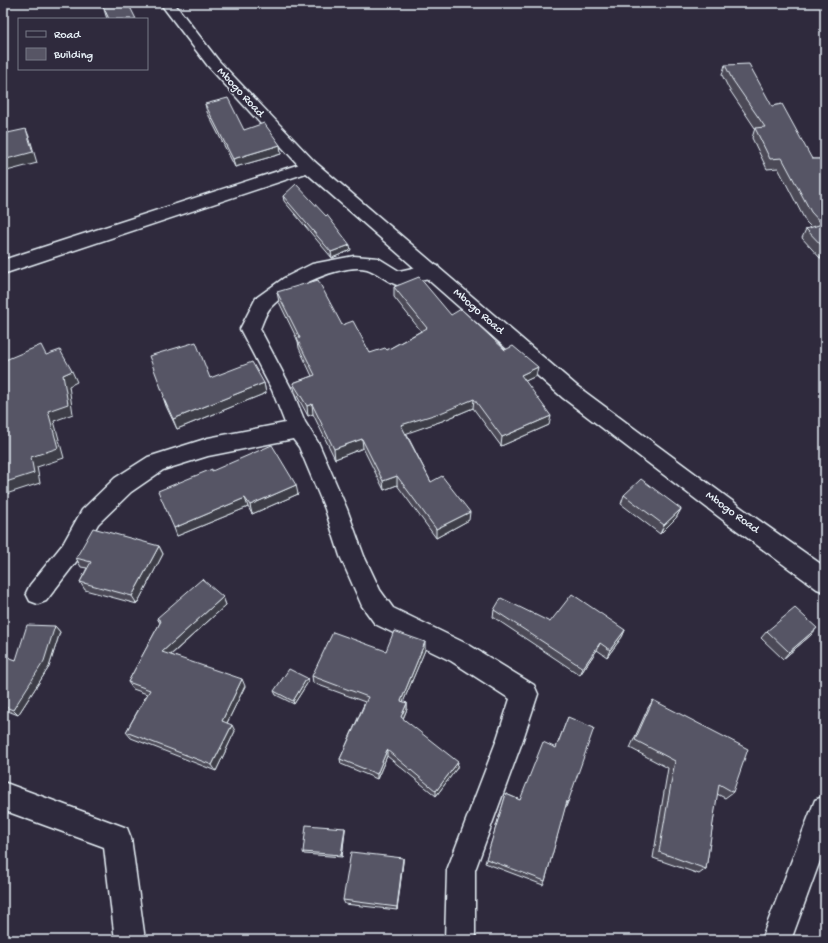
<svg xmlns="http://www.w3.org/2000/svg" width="828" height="943" font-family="'Gochi Hand',sans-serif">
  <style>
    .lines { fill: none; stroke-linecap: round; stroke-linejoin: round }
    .street-casing { stroke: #e8f1f8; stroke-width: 3 }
    .secondary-casing { stroke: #e8f1f8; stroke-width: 3 }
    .primary-casing { stroke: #e8f1f8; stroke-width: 3 }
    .street { fill: #2f2a3d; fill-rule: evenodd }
    .secondary { fill: #2f2a3d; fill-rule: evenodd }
    .primary { fill: #2f2a3d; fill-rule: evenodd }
    .wall { fill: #4b4957; stroke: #e8f1f8 }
    .shaded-wall { fill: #3d3c47; stroke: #e8f1f8 }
    .building { fill: #575565; stroke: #e8f1f8 }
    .labels { text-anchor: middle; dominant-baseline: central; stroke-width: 3; stroke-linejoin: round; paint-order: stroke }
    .street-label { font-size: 12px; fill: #e8f1f8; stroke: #2f2a3d }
  </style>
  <rect width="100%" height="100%" fill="#2f2a3d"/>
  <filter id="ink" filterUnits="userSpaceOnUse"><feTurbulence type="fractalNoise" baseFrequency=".025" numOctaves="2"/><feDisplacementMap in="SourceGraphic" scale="8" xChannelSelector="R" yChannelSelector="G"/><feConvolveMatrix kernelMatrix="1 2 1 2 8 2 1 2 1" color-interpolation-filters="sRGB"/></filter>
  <g filter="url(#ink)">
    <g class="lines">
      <g class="street-casing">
        <path id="street" d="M 309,161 L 315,162 L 317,166 L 315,170 L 3,274 L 3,260 Z
          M 354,256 L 378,258 L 399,271 L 431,264 L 438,266 L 440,271 L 438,276 L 397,285 C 386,281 377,272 367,269 C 341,263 289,288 271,307 C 266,312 263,322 260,329 L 292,390 L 305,422 L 319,444 L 347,509 L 364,556 L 380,590 L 393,608 L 469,645 L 534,685 L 538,694 L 522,742 L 475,870 L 475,940 L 445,940 L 447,870 L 496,742 L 510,699 L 451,661 L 375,624 L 362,606 L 340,556 L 325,509 L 299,447 L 293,439 L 208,456 L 163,470 L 131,492 L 98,524 L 79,558 L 46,601 L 38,604 L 30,601 L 26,593 L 30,585 L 63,544 L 82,510 L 115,478 L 148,457 L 208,438 L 285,423 L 272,390 L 240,329 L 256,298 L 284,278 L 312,264 Z
          M 3,782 L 127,828 L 131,838 L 145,940 L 115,940 L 104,847 L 3,810 Z"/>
      </g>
      <g class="secondary-casing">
        <path id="secondary" d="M 160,3 L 174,3 L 218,60 L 315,162 L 577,386 L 743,509 L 825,567 L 825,592 L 817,589 L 727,523 L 563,398 L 303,170 L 208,66 Z"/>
      </g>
      <g class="primary-casing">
        <path id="primary" d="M 825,796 L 825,847 L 791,940 L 761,940 L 815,800 Z"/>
      </g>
      <use href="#street" class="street"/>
      <use href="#secondary" class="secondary"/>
      <use href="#primary" class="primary"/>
    </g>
    <path class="wall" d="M 103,6 L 136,19 L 107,19 Z
      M 725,65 L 772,106 L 812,159 L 825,159 L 825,257 L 820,258 L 802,238 L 806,229 L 811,227 L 806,222 L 778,168 L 767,169 L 752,138 L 755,128 L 729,89 L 722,75 Z
      M 205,104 L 244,130 L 280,145 L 281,154 L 235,167 L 207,112 Z
      M 283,196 L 351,250 L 332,258 L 284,201 Z
      M 394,287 L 451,315 L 505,350 L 536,376 L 525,381 L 549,425 L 501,446 L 473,408 L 442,421 L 406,433 L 431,482 L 469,520 L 436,538 L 397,485 L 384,490 L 363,448 L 335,459 L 313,414 L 308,416 L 295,392 L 293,383 L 312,376 L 299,348 L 298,341 L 279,302 L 277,292 L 342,325 L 370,353 L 387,350 L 421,331 L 394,297 Z
      M 210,378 L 264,383 L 266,393 L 177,429 L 166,406 L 163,397 Z
      M 212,471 L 298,494 L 252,514 L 248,507 L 177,536 Z
      M 624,495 L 681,509 L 676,518 L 660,534 L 621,504 Z
      M 159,546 L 163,554 L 137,604 L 85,590 L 80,582 L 87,568 L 81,567 L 76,558 Z
      M 223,597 L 226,605 L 171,655 L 245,686 L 227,723 L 235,731 L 216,771 L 131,738 L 126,732 L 147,694 L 133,689 L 128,682 L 160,623 L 157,618 Z
      M 494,610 L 550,622 L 625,630 L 622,637 L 607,657 L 597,650 L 580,675 L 493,617 Z
      M 55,626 L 60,632 L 49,667 L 18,715 L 3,709 L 3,658 L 16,660 Z
      M 767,631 L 811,635 L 783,659 L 761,638 Z
      M 425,650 L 403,702 L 407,703 L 407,709 L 403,719 L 457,768 L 436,796 L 387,756 L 377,779 L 341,764 L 340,759 L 365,702 L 313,683 L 312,676 L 386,651 Z
      M 307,678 L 308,682 L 294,704 L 276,695 L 274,691 Z
      M 653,700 L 733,792 L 725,798 L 717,794 L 706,869 L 699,874 L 653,858 L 668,768 L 630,748 L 648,708 Z
      M 568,717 L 568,802 L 566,807 L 565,807 L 545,881 L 543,885 L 485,863 L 506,794 L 520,800 L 556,748 Z
      M 345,828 L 345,830 L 342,857 L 304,854 L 303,852 Z
      M 403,858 L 403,862 L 397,910 L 345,904 L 343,900 Z"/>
    <path class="shaded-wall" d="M 26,129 L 30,139 L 37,163 L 3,172 L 3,160 Z
      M 280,145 L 281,154 L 235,167 L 233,159 Z
      M 350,245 L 351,250 L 332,258 L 331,252 Z
      M 825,249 L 825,257 L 820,258 Z
      M 538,367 L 536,376 L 519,384 L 521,375 Z
      M 72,371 L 77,382 L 69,386 L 73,414 L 54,421 L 64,458 L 37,467 L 40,483 L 3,495 L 3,483 L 48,411 L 63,375 Z
      M 264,383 L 266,393 L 177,429 L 173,419 Z
      M 474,399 L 473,408 L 442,421 L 402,435 L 401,425 Z
      M 312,404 L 313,414 L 308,416 L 307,406 Z
      M 551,416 L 549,425 L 501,446 L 502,437 Z
      M 362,439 L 363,448 L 335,459 L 334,449 Z
      M 397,476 L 397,485 L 384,490 L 383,481 Z
      M 296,485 L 298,494 L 252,514 L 250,505 Z
      M 245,498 L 248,507 L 177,536 L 174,528 Z
      M 681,509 L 676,518 L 660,534 L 664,525 Z
      M 470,512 L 469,520 L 436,538 L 436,529 Z
      M 159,546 L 163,554 L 137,604 L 132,596 Z
      M 223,597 L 226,605 L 166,659 L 162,652 Z
      M 55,626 L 60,632 L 49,667 L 18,715 L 13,710 Z
      M 817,628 L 811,635 L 783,659 L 789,652 Z
      M 625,630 L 622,637 L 607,657 L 610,650 Z
      M 425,642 L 425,650 L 401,707 L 401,701 Z
      M 600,643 L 597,650 L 580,675 L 583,668 Z
      M 307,678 L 308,682 L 294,704 L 293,701 Z
      M 242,679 L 245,686 L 225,727 L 222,721 Z
      M 407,703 L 407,709 L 401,723 L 401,717 Z
      M 232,725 L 235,731 L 216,771 L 212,765 Z
      M 387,750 L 387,756 L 377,779 L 377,774 Z
      M 458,762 L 457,768 L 436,796 L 436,791 Z
      M 345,828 L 345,830 L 342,857 L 341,855 Z
      M 403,858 L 403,862 L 397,910 L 397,907 Z"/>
    <path class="building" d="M 111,3 L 128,3 L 136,19 L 109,19 L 103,6 Z
      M 749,64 L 772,106 L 782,104 L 812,159 L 825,159 L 825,192 L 822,192 L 825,195 L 825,249 L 806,229 L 822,224 L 811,212 L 782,158 L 770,159 L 755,128 L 765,127 L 732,79 L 725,65 Z
      M 228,98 L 244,130 L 264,123 L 280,145 L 233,159 L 205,104 Z
      M 26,129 L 33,152 L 3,160 L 3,134 Z
      M 296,184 L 326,216 L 327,215 L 350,245 L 331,252 L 283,196 Z
      M 419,277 L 451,315 L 461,309 L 505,350 L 513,346 L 538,367 L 521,375 L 551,416 L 502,437 L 474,399 L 443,412 L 401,425 L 431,482 L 442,476 L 470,512 L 436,529 L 397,476 L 383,481 L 362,439 L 334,449 L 312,404 L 307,406 L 293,383 L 315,375 L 297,339 L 300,338 L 277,292 L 318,280 L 342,325 L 353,321 L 370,353 L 385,348 L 387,350 L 427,328 L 394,287 Z
      M 196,342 L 210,378 L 252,362 L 264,383 L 173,419 L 163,397 L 164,396 L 149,356 Z
      M 41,345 L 46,355 L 60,350 L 72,371 L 63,375 L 68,404 L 48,411 L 58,448 L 31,457 L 34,473 L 3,483 L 3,361 Z
      M 272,445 L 296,485 L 250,505 L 245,498 L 174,528 L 158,491 L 212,469 L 212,471 Z
      M 641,479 L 681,509 L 664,525 L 624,495 Z
      M 93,528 L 159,546 L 132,596 L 80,582 L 91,562 L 76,558 Z
      M 202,579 L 223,597 L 162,652 L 242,679 L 222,721 L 232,725 L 212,765 L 126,732 L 150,690 L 128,682 L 161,621 L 157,618 Z
      M 572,594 L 625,630 L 610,650 L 600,643 L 583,668 L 494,610 L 501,598 L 550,622 Z
      M 795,608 L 817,628 L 789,652 L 767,631 Z
      M 27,625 L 55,626 L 44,661 L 13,710 L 3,706 L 3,658 L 5,656 L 16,660 Z
      M 394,631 L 425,642 L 401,701 L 407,703 L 401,717 L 458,762 L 436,791 L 387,750 L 377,774 L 340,759 L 368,697 L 312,676 L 333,632 L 386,651 Z
      M 289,669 L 307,678 L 293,701 L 274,691 Z
      M 653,700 L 748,749 L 733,792 L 719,784 L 706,869 L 659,852 L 675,761 L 635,740 Z
      M 568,717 L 594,728 L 568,802 L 567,801 L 545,881 L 486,859 L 506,794 L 520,800 L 543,742 L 556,748 Z
      M 306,825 L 345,828 L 341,855 L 303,852 Z
      M 351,852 L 403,858 L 397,907 L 343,900 Z"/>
  </g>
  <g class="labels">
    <g class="street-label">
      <text transform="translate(240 93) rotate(47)">Mbogo Road</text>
      <text transform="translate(478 312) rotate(41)">Mbogo Road</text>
      <text transform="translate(732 513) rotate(36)">Mbogo Road</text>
    </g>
  </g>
  <rect width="828" height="943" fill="none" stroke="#2f2a3d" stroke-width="16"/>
  <rect x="8" y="8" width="812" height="927" fill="none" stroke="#e8f1f8" stroke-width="1.5" filter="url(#ink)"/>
  <rect x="18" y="18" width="130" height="52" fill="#2f2a3d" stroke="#797a88"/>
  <rect x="26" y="31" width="20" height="6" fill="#2f2a3d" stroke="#797a88"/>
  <text x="54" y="38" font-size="12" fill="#e8f1f8">Road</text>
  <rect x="26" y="48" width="20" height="12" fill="#575565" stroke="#797a88"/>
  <text x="54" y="58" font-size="12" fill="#e8f1f8">Building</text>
</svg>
